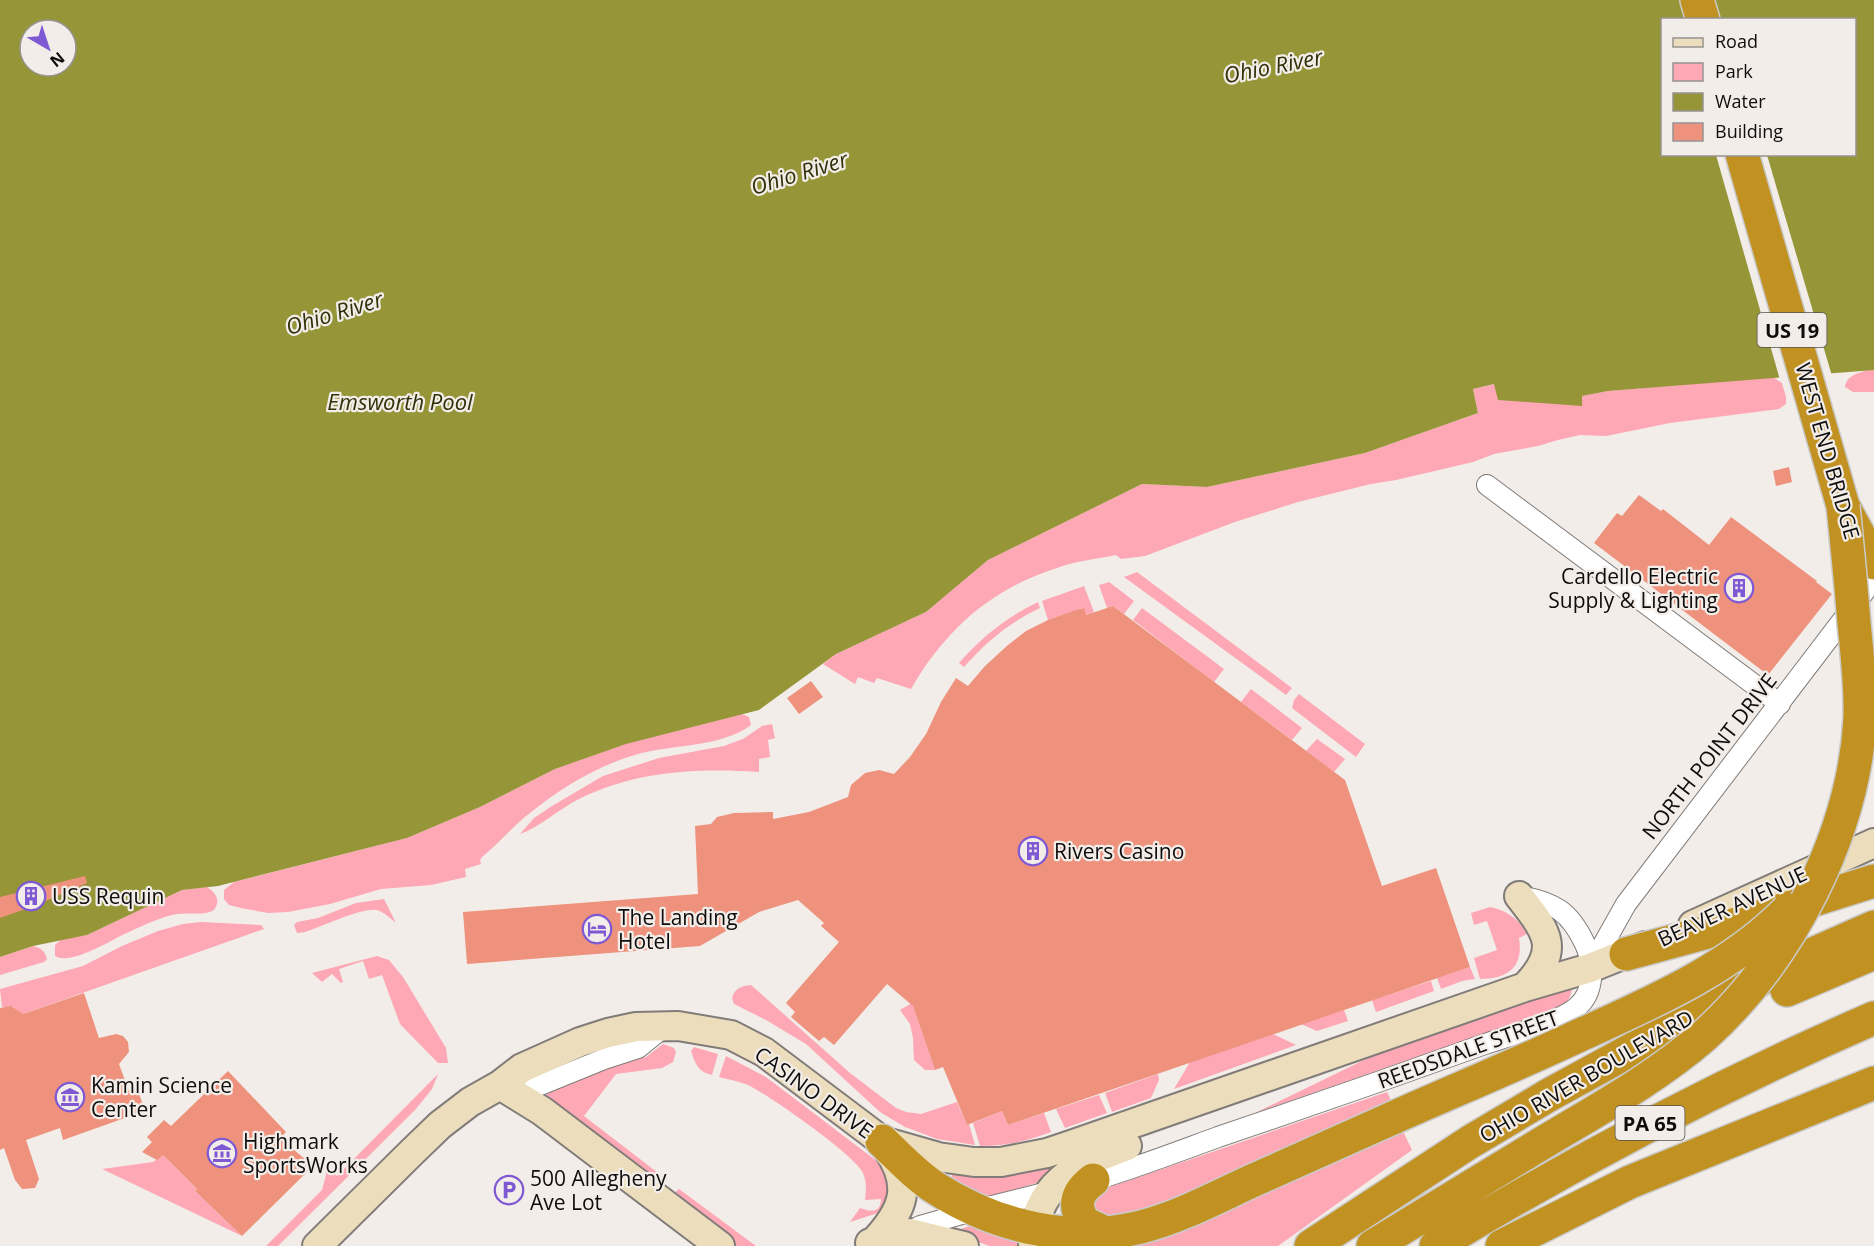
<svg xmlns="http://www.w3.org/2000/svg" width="1874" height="1246" font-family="'Open Sans',sans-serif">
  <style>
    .green { fill: #fea7b5 }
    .water { fill: #969537; fill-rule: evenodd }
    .pier { fill: #f2ede9 }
    .building { fill: #ee927d }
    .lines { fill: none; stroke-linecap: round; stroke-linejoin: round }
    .street-casing { stroke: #817c79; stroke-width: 22 }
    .secondary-casing { stroke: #817c79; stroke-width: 32 }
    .highway-casing { stroke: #cacaca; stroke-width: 36 }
    .street { stroke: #fff; stroke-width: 20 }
    .secondary { stroke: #ecdebc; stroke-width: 28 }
    .highway { stroke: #c19221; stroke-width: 33 }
    .highway-bridge-casing { stroke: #cacaca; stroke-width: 36; stroke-linecap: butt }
    .highway-bridge { stroke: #c19221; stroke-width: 33 }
    .labels { text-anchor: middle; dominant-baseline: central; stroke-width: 4.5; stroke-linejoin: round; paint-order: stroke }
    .shield { fill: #f2ede9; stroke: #53504e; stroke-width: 1.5 }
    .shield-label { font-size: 20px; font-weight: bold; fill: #0f0d0c }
    .street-label { font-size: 21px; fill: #0f0d0c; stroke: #f2ede9 }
    .poi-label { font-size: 21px; fill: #0f0d0c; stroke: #f2ede9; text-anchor: start }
    .water-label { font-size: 22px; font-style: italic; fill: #323108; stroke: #f2ede9 }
  </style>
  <rect width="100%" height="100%" fill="#f2ede9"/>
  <path class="green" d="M 1867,370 L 1874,370 L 1874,392 L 1853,392 L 1845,387 C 1847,375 1857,374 1867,370 Z
    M 1773,377 L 1782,383 L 1786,397 L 1786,404 L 1779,409 L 1670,423 L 1606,436 L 1580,435 L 1558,440 L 1538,446 L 1494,454 L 1473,462 L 1396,480 L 1371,484 L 1298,502 L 1235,522 L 1145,556 L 1121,559 L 1116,555 C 1096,559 1076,561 1057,568 C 991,589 946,629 911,689 L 877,678 L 874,683 L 858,677 L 855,684 L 823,664 L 836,654 L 926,612 L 988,560 L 1142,484 L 1207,487 L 1365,453 L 1478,413 L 1473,389 L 1495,384 L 1582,405 L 1581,396 L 1608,391 Z
    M 1137,572 L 1292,688 L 1286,695 L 1124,577 Z
    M 1109,582 L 1134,601 L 1124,614 L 1113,606 L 1107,608 L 1099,585 Z
    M 1084,586 L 1094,612 L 1083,616 L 1083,608 L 1048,620 L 1042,601 Z
    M 1038,602 L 1040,608 C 1010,622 986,642 964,667 L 959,663 C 982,637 1007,617 1038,602 Z
    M 1142,608 L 1224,669 L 1214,682 L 1133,620 Z
    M 1251,689 L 1302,728 L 1292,740 L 1241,702 Z
    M 1299,694 L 1365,744 L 1356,757 L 1292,708 L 1294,700 Z
    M 742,714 L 749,717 L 751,725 C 721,748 670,744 635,755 C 597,766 561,788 530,813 C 513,826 499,843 482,857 L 480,860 L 481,864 L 465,869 L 466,877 L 431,885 L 381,889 L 330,904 L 288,912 L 268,913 L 241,908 L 229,905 L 224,899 L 224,890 L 234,882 L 407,838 L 480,807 L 555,769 L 625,744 Z
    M 772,724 L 775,738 L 768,740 L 770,757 L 759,759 L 759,772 C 696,768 636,771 579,799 C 559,809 540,827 520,834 L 534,818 L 552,806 L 603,776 L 659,758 L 724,746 L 743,739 L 762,726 Z
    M 1317,739 L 1345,759 L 1334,772 L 1306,751 Z
    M 207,887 C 216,893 221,900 214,910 C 204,916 189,912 177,914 C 161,917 144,925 129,932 C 112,939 72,966 55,956 L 55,945 L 62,939 L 87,935 L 182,890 Z
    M 384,899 L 396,923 C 390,918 384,912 377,910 C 362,907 321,927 305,932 L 297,933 L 294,925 L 297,922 L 318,918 L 356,903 Z
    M 1490,907 C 1506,910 1519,919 1527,934 L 1519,938 C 1524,968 1507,979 1480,979 L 1474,958 L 1497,950 L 1487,921 L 1474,925 L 1471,913 Z
    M 201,922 L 261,925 L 264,929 L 20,1015 L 13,1007 L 2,1007 L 0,989 L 83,966 L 122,946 L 158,931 L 183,924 Z
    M 33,946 C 40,948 45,950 47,959 L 44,962 L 0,975 L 0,957 Z
    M 377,956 L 389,960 L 403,977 L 446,1048 L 448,1063 L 438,1063 L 400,1024 L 382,975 L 369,979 L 363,961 L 339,969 L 343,982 L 341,983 L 332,974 L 322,982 L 312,973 Z
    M 1470,967 L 1475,979 L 1462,981 L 1441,989 L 1437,978 Z
    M 1431,981 L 1434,991 L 1376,1012 L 1372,1000 Z
    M 751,985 L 850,1073 L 896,1108 L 906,1112 L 921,1114 L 957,1102 L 967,1125 L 969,1124 L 975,1145 L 937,1139 L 905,1127 L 880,1112 L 806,1044 L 766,1020 L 734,1004 L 732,998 C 735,988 741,986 751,985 Z
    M 1572,985 C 1572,995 1569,1000 1562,1007 L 1255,1113 L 1368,1058 L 1404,1042 Z
    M 912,1003 L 935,1070 L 925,1070 L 914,1060 L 913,1038 L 910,1024 L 900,1010 Z
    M 1344,1010 L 1348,1021 L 1317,1031 L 1301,1024 Z
    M 1273,1034 L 1296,1045 L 1174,1089 L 1190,1062 Z
    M 663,1044 L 674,1048 L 676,1052 L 673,1062 L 662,1068 L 616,1074 L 584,1116 L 662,1176 L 654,1181 L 545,1099 L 548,1092 L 615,1064 L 646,1057 Z
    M 694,1047 L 718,1054 L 712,1075 C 698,1072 695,1063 691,1051 Z
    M 726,1056 L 766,1077 L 882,1165 C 894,1181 888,1197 878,1213 L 850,1222 L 860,1208 C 871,1212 881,1213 881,1199 L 865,1200 C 866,1191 867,1182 863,1173 C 854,1154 771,1097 750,1086 C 740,1081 729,1080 719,1077 Z
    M 438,1074 L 432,1089 L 415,1110 L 278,1246 L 266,1246 L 322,1190 L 326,1175 L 325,1167 L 337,1176 Z
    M 1158,1074 L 1159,1080 L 1151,1098 L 1112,1112 L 1105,1093 Z
    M 1387,1092 L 1394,1107 L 1167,1205 L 1096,1221 L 1092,1194 L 1098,1191 Z
    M 1099,1095 L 1107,1113 L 1065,1128 L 1056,1109 Z
    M 1002,1111 L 1008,1125 L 1044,1113 L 1051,1132 C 1027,1141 1006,1146 980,1146 L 973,1123 Z
    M 1400,1125 L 1412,1150 L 1278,1246 L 1105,1246 Z
    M 163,1155 L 197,1189 L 195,1191 L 242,1236 L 102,1169 L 153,1162 Z
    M 1053,1167 L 1057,1167 L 1040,1182 L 980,1200 L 947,1185 L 954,1172 L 1009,1175 Z
    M 679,1189 L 756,1246 L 734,1246 L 675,1200 L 672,1195 Z
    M 975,1224 L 1019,1240 L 1020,1246 L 989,1246 L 953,1232 Z"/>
  <path class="water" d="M 0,0 L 1874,0 L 1874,370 L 1608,391 L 1582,396 L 1582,406 L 1498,400 L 1494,384 L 1473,389 L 1478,413 L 1365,453 L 1207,487 L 1142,484 L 988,560 L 926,612 L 836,654 L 759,710 L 626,744 L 555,769 L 480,807 L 407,838 L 218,886 L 182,890 L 87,935 L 33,946 L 0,957 ZM 1662,20 L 1854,20 L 1854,154 L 1662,154 ZM 30,30 L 66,30 L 66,66 L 30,66 Z"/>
  <path class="pier" d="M 1716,155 L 1767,155 L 1832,376 L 1780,380 Z"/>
  <path class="building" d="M 1789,467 L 1792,482 L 1776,486 L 1773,471 Z
    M 1639,495 L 1661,511 L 1663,509 L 1709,545 L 1731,517 L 1817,581 L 1816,582 L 1832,594 L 1768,675 L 1594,543 L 1617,513 L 1622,516 Z
    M 1113,606 L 1345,780 L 1382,886 L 1436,868 L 1470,967 L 1008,1125 L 1002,1111 L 967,1125 L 943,1067 L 935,1070 L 913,1006 L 887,984 L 834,1045 L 824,1037 L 819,1041 L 791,1017 L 795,1012 L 786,1003 L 839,942 L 821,926 L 824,923 L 798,900 L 759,912 L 700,946 L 467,964 L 463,912 L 698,894 L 695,826 L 711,824 L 717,817 L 734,813 L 773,812 L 773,819 L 809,812 L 848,797 L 851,785 L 865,773 L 879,770 L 894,774 L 910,757 L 926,734 L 941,702 L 956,678 L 968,686 L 985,666 L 1008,645 L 1026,631 L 1048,620 L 1076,610 L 1084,608 L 1086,615 Z
    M 811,681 L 823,697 L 799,714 L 787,698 Z
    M 85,876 L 87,883 L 34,906 L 0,918 L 0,897 Z
    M 84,993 L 99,1038 L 116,1034 L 123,1036 L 128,1042 L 129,1052 L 119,1064 L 129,1091 L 137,1088 L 142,1102 L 136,1114 L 63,1140 L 60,1128 L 26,1140 L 39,1179 L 35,1188 L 22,1189 L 15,1180 L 4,1148 L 0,1150 L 0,1008 L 11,1006 L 23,1014 Z
    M 228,1071 L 286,1132 L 280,1138 L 313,1166 L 242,1236 L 195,1191 L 197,1189 L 163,1155 L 157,1160 L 142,1152 L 152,1142 L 147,1137 L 164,1120 L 171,1126 Z"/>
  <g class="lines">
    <g class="street-casing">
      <path id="street" d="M 1487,485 L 1780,704
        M 1590,968 L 1626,904 L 1874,579
        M 502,1085 L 540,1085 L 604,1059 L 638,1048 L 665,1026
        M 1085,1183 C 1130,1170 1174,1153 1218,1137 C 1307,1107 1396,1076 1485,1044 C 1508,1036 1560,1022 1577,1007 C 1595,992 1594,964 1585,944 C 1570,912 1555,902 1519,896
        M 910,1233 L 920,1226 L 976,1210 L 1056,1190"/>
    </g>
    <g class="secondary-casing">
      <path id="secondary" d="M 1519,896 C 1547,932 1562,949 1525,987
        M 1693,925 L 1874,843
        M 500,1085 L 542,1111 L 720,1246
        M 874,1242 C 904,1210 913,1186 887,1148
        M 870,1243 L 910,1233 L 964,1246
        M 317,1246 L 412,1152 L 440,1125 L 470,1102 L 500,1085 L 522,1068 L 580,1042 L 608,1033 L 636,1027 L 678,1026 L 731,1035 L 764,1052 L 882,1141 L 938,1157 L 974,1162 L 1001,1162 L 1047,1153 L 1068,1146 L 1525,987 L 1590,968 L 1645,946
        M 1033,1246 C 1033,1185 1076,1164 1127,1146"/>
    </g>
    <g class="highway-casing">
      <path id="highway" d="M 1697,0 L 1703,20
        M 1742,154 L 1843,506 L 1874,563
        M 1626,954 L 1737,924 L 1874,881
        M 1787,990 L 1874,953
        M 882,1141 C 900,1158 916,1176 937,1189 C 997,1227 1071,1244 1141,1227 C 1180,1217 1217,1197 1254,1180 C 1301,1159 1348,1138 1395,1117
        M 1093,1180 C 1076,1193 1073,1205 1084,1223 L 1103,1232
        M 1311,1246 L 1470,1142 L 1549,1095 L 1777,970 L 1874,927
        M 1373,1246 L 1526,1153
        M 1436,1246 C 1577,1160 1722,1084 1874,1018
        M 1502,1246 L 1630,1182 L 1874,1083"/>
    </g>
    <use href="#street" class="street"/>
    <use href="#secondary" class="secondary"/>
    <use href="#highway" class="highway"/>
    <g class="highway-bridge-casing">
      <path id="highway-bridge" d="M 1395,1117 C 1456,1090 1518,1064 1578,1036 C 1653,1002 1730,969 1788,910
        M 1526,1153 C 1586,1116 1651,1082 1704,1036 C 1790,959 1854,833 1860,718 C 1861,686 1857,654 1854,623 C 1851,584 1847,545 1843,506"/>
    </g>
    <use href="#highway-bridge" class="highway-bridge"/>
  </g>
  <defs>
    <g id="building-ring" transform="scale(1.5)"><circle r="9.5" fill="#f2ede9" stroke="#7f59d3" stroke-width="1.5"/><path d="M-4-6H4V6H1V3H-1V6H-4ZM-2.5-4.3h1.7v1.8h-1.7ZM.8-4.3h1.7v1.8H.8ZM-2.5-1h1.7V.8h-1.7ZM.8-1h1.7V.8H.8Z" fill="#7f59d3"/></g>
    <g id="hotel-ring" transform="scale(1.5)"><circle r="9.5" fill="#f2ede9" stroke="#7f59d3" stroke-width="1.5"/><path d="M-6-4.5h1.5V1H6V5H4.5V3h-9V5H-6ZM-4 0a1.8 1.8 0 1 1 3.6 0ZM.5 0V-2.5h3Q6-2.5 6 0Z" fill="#7f59d3"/></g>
    <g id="museum-ring" transform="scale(1.5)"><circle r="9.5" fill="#f2ede9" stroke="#7f59d3" stroke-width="1.5"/><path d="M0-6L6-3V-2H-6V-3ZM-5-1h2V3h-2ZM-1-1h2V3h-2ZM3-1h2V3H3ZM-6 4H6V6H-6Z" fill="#7f59d3"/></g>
    <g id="parking-ring" transform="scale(1.5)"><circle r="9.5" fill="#f2ede9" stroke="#7f59d3" stroke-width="1.5"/><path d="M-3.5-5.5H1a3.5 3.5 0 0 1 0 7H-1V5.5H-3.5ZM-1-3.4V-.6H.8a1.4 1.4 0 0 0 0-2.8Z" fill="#7f59d3"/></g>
  </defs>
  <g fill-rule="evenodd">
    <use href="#building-ring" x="1739" y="588"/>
    <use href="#building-ring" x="1033" y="851"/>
    <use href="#building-ring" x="31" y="896"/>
    <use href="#hotel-ring" x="597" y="929"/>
    <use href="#museum-ring" x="70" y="1097"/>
    <use href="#museum-ring" x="222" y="1153"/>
    <use href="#parking-ring" x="509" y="1190"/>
  </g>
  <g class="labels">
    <g class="shield">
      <rect x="1757.5" y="313" width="69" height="34" rx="4.5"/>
      <rect x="1615.5" y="1106" width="69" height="34" rx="4.5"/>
    </g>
    <g class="shield-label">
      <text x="1792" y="330">US 19</text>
      <text x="1650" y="1123">PA 65</text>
    </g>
    <g class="street-label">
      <text transform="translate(1828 451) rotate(74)">WEST END BRIDGE</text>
      <text transform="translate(1709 756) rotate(-52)">NORTH POINT DRIVE</text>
      <text transform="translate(1732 906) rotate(-25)">BEAVER AVENUE</text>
      <text transform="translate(1468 1049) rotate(-20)">REEDSDALE STREET</text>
      <text transform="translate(1586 1076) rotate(-30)">OHIO RIVER BOULEVARD</text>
      <text transform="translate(814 1092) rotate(36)">CASINO DRIVE</text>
    </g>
    <g class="poi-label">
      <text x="1718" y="576" text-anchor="end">Cardello Electric<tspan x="1718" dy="24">Supply &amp; Lighting</tspan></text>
      <text x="1054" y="851">Rivers Casino</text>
      <text x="52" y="896">USS Requin</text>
      <text x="618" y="917">The Landing<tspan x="618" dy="24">Hotel</tspan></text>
      <text x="91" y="1085">Kamin Science<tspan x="91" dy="24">Center</tspan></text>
      <text x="243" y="1141">Highmark<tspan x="243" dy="24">SportsWorks</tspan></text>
      <text x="530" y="1178">500 Allegheny<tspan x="530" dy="24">Ave Lot</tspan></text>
    </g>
    <g class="water-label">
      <text transform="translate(1273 65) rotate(-11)">Ohio River</text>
      <text transform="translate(799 172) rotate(-17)">Ohio River</text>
      <text transform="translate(334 312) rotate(-17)">Ohio River</text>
      <text x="400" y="401">Emsworth Pool</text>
    </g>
  </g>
  <rect x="1661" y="18" width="195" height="138" fill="#f2ede9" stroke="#979391" stroke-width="1.5"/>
  <rect x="1673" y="38" width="30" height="9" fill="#ecdebc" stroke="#979391" stroke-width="1.5"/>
  <text x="1715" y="48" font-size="18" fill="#0f0d0c">Road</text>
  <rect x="1673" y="63" width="30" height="18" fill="#fea7b5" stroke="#979391" stroke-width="1.5"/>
  <text x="1715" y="78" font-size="18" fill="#0f0d0c">Park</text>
  <rect x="1673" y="93" width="30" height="18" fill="#969537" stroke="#979391" stroke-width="1.5"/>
  <text x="1715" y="108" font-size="18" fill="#0f0d0c">Water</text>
  <rect x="1673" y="123" width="30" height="18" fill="#ee927d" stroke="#979391" stroke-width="1.5"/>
  <text x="1715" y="138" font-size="18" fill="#0f0d0c">Building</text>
  <g transform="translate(48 48) rotate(141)"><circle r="28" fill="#f2ede9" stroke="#979391" stroke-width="1.5"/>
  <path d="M0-4.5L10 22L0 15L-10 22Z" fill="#7f59d3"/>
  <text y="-9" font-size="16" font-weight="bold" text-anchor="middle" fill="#0f0d0c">N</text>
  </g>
</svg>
